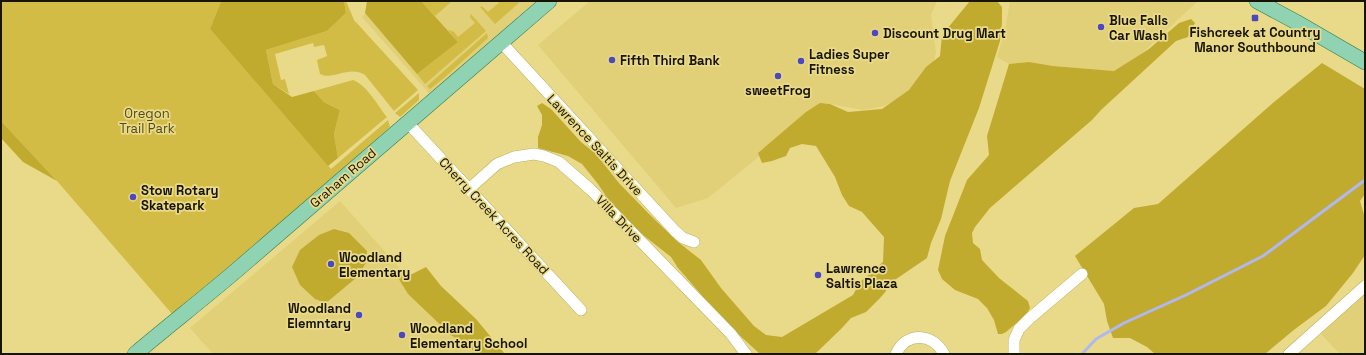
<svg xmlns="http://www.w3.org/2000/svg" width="1366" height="355" font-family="'Space Grotesk',sans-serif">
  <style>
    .built { fill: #e1d077 }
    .green { fill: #d2bc46 }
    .forest { fill: #c1ab2e }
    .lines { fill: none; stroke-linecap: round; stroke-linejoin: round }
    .stream { stroke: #b0b7f2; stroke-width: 3 }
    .minor-casing { stroke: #bdae5f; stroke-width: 12 }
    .major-casing { stroke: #357d52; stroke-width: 16 }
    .minor { stroke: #fff; stroke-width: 11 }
    .major { stroke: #8fd3b2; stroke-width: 15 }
    .poi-dot { fill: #4c48be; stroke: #e9da8a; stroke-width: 1.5 }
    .labels { text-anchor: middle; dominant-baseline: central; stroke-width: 3.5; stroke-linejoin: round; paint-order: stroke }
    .poi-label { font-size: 13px; font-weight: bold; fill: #181400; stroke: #e9da8a; text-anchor: start }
    .park-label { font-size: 13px; fill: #544b1b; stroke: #e9da8a }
    .street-label { font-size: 13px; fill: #181400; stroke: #e9da8a }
  </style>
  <rect width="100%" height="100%" fill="#e9da8a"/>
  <path class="built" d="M 380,1 L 549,1 L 434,99 L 362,17 Z
    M 590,1 L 937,1 L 931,15 L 936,52 L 931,74 L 914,92 L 884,106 L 863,110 L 825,103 L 708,198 L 676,208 L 538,45 Z
    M 1010,1 L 1198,1 L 1139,56 L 1114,71 L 1053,66 L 1029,62 L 1009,64 L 997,57 L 1005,30 Z
    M 340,201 L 476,354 L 213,354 L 190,328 Z
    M 1365,286 L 1365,354 L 1340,354 L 1316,329 Z"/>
  <path class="green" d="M 1,1 L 221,1 L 210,29 L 331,169 L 388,120 L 390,127 L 336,175 L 173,315 L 57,181 L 1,121 Z
    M 344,1 L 346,1 L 354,20 L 418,90 L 394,111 L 365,75 C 348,65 334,81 320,74 L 317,60 L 327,56 L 324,45 L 314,47 L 313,43 L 275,54 L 281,80 L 285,79 L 289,94 L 273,84 L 266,50 L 327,31 L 346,13 Z
    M 421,1 L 452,1 L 435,16 Z
    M 501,1 L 521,1 L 495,24 L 480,7 L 482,6 L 488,12 Z
    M 471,14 L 486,31 L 425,84 L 417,74 L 458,42 L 448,30 L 449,30 L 454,32 L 458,37 L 475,23 L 470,17 Z
    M 487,33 L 488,38 L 444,78 L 430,89 L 427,86 Z
    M 353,80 C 368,86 377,105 387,117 L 338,158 L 334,134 L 340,110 L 324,102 L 314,91 Z
    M 419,93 L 419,100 L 400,117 L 395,113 Z"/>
  <path class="forest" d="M 221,1 L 344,1 L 346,13 L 327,31 L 266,50 L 273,84 L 292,97 L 314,91 L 324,102 L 340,110 L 334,134 L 338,158 L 328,166 L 210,29 Z
    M 367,1 L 421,1 L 458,42 L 417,74 L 365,13 Z
    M 970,1 L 997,1 L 1002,7 L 1002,22 L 1000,41 L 979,108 L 950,181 L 941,219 L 931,243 L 927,258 L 886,286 L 886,291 L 881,297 L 866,312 L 851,318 L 841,329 L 815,354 L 760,354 L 737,333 L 705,299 L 678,268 L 671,257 L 638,231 L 612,205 L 598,184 L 582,164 L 568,156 L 538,148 L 538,137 L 542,125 L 542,115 L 537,106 L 542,103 L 551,109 L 581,142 L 595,153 L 619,183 L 649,214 L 678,242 L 701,260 L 721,288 L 754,326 L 766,335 L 782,337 L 853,295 L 860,282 L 883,262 L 884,237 L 862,212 L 849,206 L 842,195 L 835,177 L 816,146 L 802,144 L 790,148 L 786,156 L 772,161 L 762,163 L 758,153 L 806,112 L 820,103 L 830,104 L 848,112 L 882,109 L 909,90 L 926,67 L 940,56 L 942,35 Z
    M 1191,19 L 1195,23 L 1188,37 L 1176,41 L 1101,110 L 1092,120 L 990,208 L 975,227 L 972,233 L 973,243 L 980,249 L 982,260 L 999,278 L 1028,301 L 1030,308 L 1026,315 L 1006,332 L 1002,334 L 998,334 L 994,320 L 987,308 L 978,299 L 955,290 L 942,279 L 938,270 L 945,236 L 967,180 L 989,155 L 987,136 L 1009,64 L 1029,62 L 1053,66 L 1114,71 L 1149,49 L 1179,23 Z
    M 1322,63 L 1365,89 L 1365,194 L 1360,201 L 1365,218 L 1365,255 L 1353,273 L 1326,306 L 1295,329 L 1265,354 L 1155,354 L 1147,347 L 1130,338 L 1113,338 L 1107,321 L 1104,304 L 1075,256 L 1134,208 L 1158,204 L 1274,102 Z
    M 1,121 L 57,181 L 23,162 L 1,138 Z
    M 334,229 L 349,233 L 367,251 L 366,263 L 356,278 L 326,303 L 315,299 L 300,285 L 292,267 L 300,250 L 319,235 Z
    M 426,267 L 441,286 L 476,319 L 505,354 L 471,354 L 474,352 L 470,347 L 451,335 L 408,294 L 397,276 L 412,274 Z"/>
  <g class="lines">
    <path class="stream" d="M 1082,354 L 1096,339 L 1124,323 L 1186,295 L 1263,256 L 1365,180"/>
    <g class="minor-casing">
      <path id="minor" d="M 501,42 L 675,231 L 683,238 L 694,242
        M 407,122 L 581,310
        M 469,189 L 497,164 L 514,157 L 534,154 L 544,156 L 559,162 L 591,190 L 731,334 L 746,354
        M 896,354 C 906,331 933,333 944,354
        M 1014,354 L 1014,340 L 1019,329 L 1030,318 L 1082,274
        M 1289,354 L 1365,286"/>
    </g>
    <g class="major-casing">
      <path id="major" d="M 1257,1 L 1296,22 L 1365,62
        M 135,354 C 167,327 199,302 231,275 C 337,184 442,92 549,1"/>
    </g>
    <use href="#minor" class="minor"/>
    <use href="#major" class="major"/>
  </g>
  <g class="poi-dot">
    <rect x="1251" y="14" width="8" height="8" rx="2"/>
    <circle cx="1101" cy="27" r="4"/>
    <circle cx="875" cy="33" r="4"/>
    <circle cx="612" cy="60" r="4"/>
    <circle cx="801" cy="61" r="4"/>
    <circle cx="778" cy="76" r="4"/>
    <circle cx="133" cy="197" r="4"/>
    <circle cx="331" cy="264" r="4"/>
    <circle cx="818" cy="275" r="4"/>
    <circle cx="359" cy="315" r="4"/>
    <circle cx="402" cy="335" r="4"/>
  </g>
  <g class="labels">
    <g class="poi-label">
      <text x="1109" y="20">Blue Falls<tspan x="1109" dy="15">Car Wash</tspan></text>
      <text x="1255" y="32" text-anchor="middle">Fishcreek at Country<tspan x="1255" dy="15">Manor Southbound</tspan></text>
      <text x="883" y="33">Discount Drug Mart</text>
      <text x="809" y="54">Ladies Super<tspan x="809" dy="15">Fitness</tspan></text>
      <text x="620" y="60">Fifth Third Bank</text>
      <text x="778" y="90" text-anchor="middle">sweetFrog</text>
      <text x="141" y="190">Stow Rotary<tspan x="141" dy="15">Skatepark</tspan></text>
      <text x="339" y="257">Woodland<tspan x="339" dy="15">Elementary</tspan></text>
      <text x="826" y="268">Lawrence<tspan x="826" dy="15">Saltis Plaza</tspan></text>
      <text x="351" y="308" text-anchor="end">Woodland<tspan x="351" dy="15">Elemntary</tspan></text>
      <text x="410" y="328">Woodland<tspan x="410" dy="15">Elementary School</tspan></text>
    </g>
    <g class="park-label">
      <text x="147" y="113">Oregon<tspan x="147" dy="15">Trail Park</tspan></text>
    </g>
    <g class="street-label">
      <text transform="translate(595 145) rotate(47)">Lawrence Saltis Drive</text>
      <text transform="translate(343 178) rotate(-41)">Graham Road</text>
      <text transform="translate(494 216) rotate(47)">Cherry Creek Acres Road</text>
      <text transform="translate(619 219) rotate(46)">Villa Drive</text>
    </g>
  </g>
  <rect width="1366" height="355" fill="none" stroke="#181400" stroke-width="4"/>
</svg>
